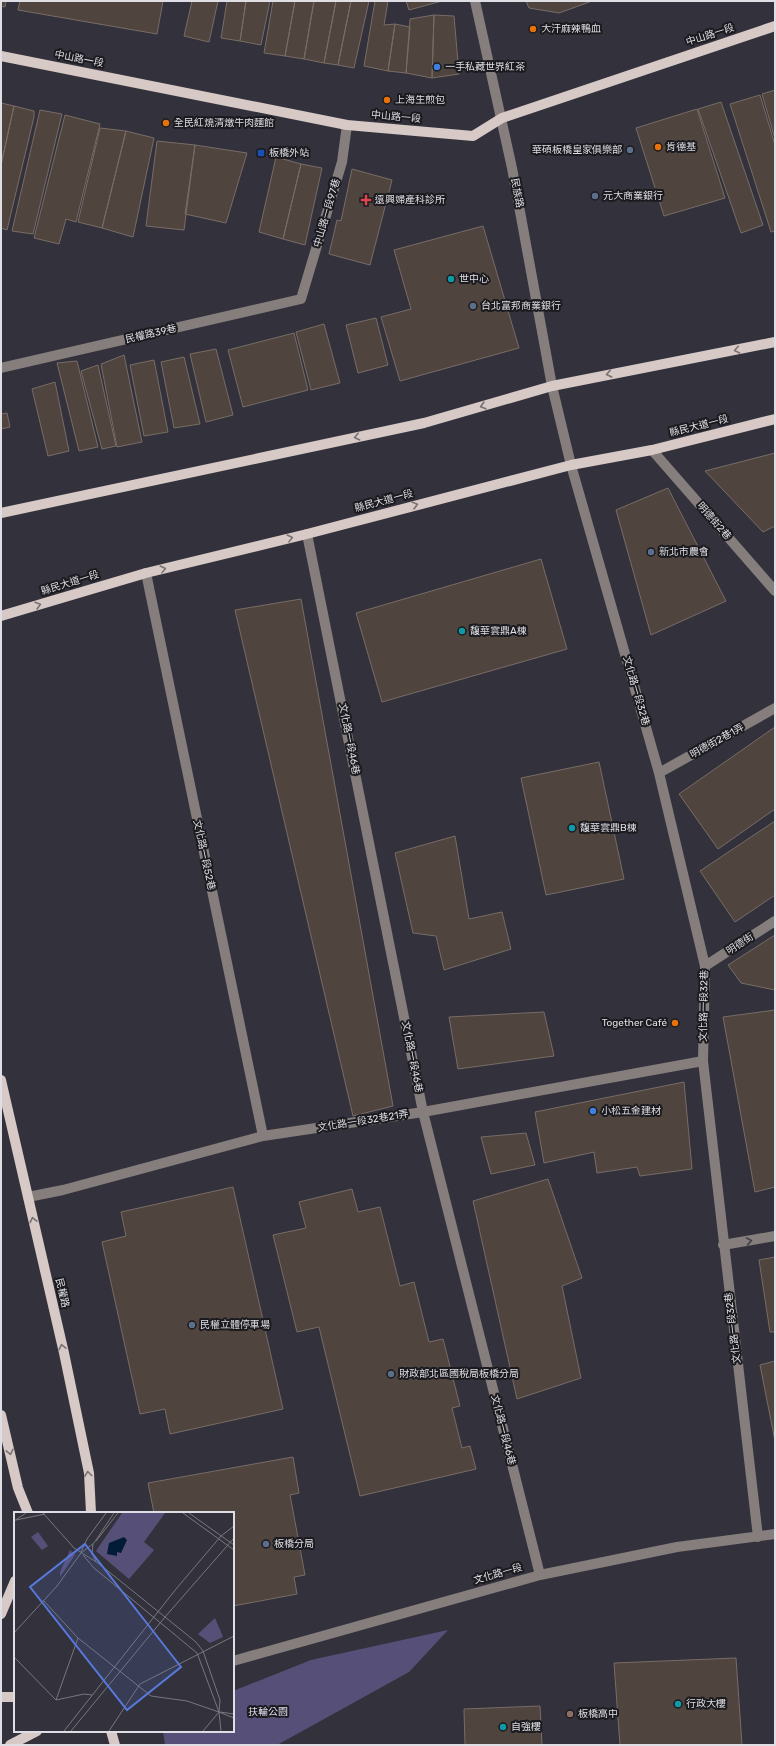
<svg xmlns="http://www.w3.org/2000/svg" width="776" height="1746" font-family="Rubik,'Noto Sans TC',sans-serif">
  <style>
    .green { fill: #565079 }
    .building { fill: #4f443e; stroke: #786c66 }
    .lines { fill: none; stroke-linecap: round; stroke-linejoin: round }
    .minor { stroke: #857e7d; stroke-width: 10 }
    .major { stroke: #d6c9c6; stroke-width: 10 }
    .oneway { stroke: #787272 }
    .oneway2 { stroke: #403e40 }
    .food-dot { fill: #e8710a; stroke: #1b1b1f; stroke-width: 1.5 }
    .shop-dot { fill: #3f7fe0; stroke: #1b1b1f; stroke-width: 1.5 }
    .service-dot { fill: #5c6f8a; stroke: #1b1b1f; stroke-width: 1.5 }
    .transit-dot { fill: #1a4fb4; stroke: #1b1b1f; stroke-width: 1.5 }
    .health-dot { fill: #e0444e; stroke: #1b1b1f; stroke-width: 1.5 }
    .culture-dot { fill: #0f9aa8; stroke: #1b1b1f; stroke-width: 1.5 }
    .education-dot { fill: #8d6e63; stroke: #1b1b1f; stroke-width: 1.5 }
    .labels { text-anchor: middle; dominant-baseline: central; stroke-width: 4; stroke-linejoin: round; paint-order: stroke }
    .poi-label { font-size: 10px; fill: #dedee4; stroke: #1b1b1f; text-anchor: start }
    .street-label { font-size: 10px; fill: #dedee4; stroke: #1b1b1f }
    .park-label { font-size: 10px; fill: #dedcef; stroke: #1b1b1f }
    .inset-road { fill: none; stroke: #77777f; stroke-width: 1 }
    .view { fill: #5779dc; fill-opacity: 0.15; stroke: #5779dc; stroke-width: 2 }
    .inset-edge { fill: none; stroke: #dedee4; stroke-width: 2 }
  </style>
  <rect width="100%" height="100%" fill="#33323c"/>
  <path class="green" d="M 448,1630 L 409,1672 L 277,1745 L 165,1745 L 163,1731 L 233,1731 L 233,1691 L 311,1660 Z"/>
  <path class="building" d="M 1,1 L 6,1 L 5,7 L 1,6 Z
    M 20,1 L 163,1 L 157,34 L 18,10 Z
    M 192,1 L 218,1 L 209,42 L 184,36 Z
    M 227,1 L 246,1 L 240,41 L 221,38 Z
    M 246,1 L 270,1 L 261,45 L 240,41 Z
    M 273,1 L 295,1 L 285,56 L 264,53 Z
    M 295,1 L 314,1 L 304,59 L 285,56 Z
    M 314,1 L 336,1 L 324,63 L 304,59 Z
    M 336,1 L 351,1 L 338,65 L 324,63 Z
    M 351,1 L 369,1 L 354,68 L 338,65 Z
    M 375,1 L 388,1 L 384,25 L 395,24 L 388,71 L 364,66 Z
    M 406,1 L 442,1 L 409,10 Z
    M 526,1 L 592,1 L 559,13 L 529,8 Z
    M 434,15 L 454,16 L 459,74 L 432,78 Z
    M 434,15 L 432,78 L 406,73 L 410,19 Z
    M 395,24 L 410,27 L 406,73 L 388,71 Z
    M 775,90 L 775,139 L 762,94 Z
    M 760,95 L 775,145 L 775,231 L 771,232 L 730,104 Z
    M 721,102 L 763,225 L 741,233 L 698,109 Z
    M 1,103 L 14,106 L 1,165 Z
    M 14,106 L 34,111 L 34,117 L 7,230 L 1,228 L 1,165 Z
    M 697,109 L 725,198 L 664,216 L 636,128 Z
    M 40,110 L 62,114 L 33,234 L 12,231 Z
    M 65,115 L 100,124 L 76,222 L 66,219 L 59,244 L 34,238 Z
    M 100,128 L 126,131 L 102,228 L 78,222 Z
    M 126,131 L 154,138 L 133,237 L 102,228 Z
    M 157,141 L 195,145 L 184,230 L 146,226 Z
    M 195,145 L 247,153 L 226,223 L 185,214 Z
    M 276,157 L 301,164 L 283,239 L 259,232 Z
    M 301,164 L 322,168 L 305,245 L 283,239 Z
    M 352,169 L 392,180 L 370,265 L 329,254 L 337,220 L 341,221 Z
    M 483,226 L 519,348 L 400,381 L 381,317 L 411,309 L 394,250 Z
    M 376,318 L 388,365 L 358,373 L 346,325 Z
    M 324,324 L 340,383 L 311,390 L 296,332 Z
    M 294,333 L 308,390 L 243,407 L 228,350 Z
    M 216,349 L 233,415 L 206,422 L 190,354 Z
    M 124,355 L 142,442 L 117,447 L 101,364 Z
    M 184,357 L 200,424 L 174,428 L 161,362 Z
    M 154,360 L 168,432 L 144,436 L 130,365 Z
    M 77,361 L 98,447 L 79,451 L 57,363 Z
    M 98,365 L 116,446 L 102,449 L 81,371 Z
    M 55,382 L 69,451 L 48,456 L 32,389 Z
    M 7,413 L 10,427 L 1,429 L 1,414 Z
    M 775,453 L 775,526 L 763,532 L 705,471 Z
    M 668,488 L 726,601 L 651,635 L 616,510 Z
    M 541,559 L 567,649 L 382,702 L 356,613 Z
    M 301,599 L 393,1106 L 353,1116 L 235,610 Z
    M 775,727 L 775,809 L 718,849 L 679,794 Z
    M 599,762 L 624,879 L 546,895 L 521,778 Z
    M 775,821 L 775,895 L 735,922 L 700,871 Z
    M 455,836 L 469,919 L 502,912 L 511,949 L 444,970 L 436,936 L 413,933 L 395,853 Z
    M 775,935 L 775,990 L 741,983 L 728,965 Z
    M 775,1010 L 775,1187 L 755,1192 L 723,1017 Z
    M 544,1012 L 554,1056 L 458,1069 L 449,1017 Z
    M 684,1082 L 692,1169 L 640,1176 L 637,1167 L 597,1173 L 594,1152 L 544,1163 L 535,1112 Z
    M 526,1133 L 535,1165 L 491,1174 L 481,1137 Z
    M 548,1179 L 582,1278 L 562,1286 L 581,1378 L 517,1399 L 473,1201 Z
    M 233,1187 L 283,1409 L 170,1434 L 165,1409 L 140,1414 L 102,1242 L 126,1236 L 121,1212 Z
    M 352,1189 L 358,1212 L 380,1207 L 400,1286 L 414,1282 L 429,1342 L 443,1339 L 460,1406 L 452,1408 L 462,1448 L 470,1446 L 476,1469 L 360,1496 L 319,1327 L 297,1332 L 273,1235 L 306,1228 L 299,1202 Z
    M 775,1257 L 775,1332 L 770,1332 L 759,1260 Z
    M 775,1361 L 775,1441 L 760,1365 Z
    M 293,1457 L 299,1493 L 290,1495 L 305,1575 L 294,1577 L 297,1594 L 233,1606 L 233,1513 L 154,1513 L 148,1483 Z
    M 736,1658 L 742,1745 L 620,1745 L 614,1663 Z
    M 540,1706 L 542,1745 L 465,1745 L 464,1709 Z"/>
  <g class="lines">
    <path class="minor" d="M 475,1 L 512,168 L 552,386 L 571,465 L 659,773 L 705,966 L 703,1061 L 758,1537
      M 1,368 L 301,299 L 342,162 L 347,125
      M 652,450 L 775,591
      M 307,534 L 423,1112 L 540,1575
      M 146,573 L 263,1136
      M 659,773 L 775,708
      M 705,966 L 775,921
      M 28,1197 L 63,1190 L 263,1136 L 423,1112 L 703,1061
      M 723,1245 L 775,1236
      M 233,1661 L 540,1575 L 677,1547 L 775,1534"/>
    <path class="major" d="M 1,56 L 347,125 L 473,136 L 502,118 L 775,26
      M 1,513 L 424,423 L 552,386 L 775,342
      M 1,616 L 146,573 L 307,534 L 571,465 L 652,450 L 775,419
      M 1,1080 L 64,1353 L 89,1473 L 91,1513
      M 1,1415 L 18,1488 L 28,1513
      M 1,1614 L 15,1581
      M 1,1697 L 15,1697
      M 111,1731 L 115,1745
      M 10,1745 L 37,1731"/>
  </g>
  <defs><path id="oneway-chevron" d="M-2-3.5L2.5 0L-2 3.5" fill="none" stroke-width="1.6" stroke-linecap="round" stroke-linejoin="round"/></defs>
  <g class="oneway">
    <use href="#oneway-chevron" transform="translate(737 350) rotate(169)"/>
    <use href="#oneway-chevron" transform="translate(609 374) rotate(169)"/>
    <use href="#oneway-chevron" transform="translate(483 406) rotate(164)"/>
    <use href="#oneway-chevron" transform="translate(357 437) rotate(168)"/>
    <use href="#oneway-chevron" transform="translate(415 505) rotate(-15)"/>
    <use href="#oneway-chevron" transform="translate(290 538) rotate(-14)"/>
    <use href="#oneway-chevron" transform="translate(163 569) rotate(-14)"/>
    <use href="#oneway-chevron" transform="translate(38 605) rotate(-17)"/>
    <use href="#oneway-chevron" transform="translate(33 1220) rotate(-103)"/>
    <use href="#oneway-chevron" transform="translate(62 1347) rotate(-103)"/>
    <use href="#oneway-chevron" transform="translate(10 1452) rotate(77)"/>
    <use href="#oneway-chevron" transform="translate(88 1474) rotate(-97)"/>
  </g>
  <use class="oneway2" href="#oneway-chevron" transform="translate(749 1241) rotate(-10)"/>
  <g class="food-dot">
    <circle cx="533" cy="29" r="4"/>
    <circle cx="387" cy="100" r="4"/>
    <circle cx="166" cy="123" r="4"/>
    <circle cx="658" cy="147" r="4"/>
    <circle cx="675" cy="1023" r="4"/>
  </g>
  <g class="shop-dot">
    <circle cx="437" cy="67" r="4"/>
    <circle cx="593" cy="1111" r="4"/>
  </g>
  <g class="service-dot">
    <circle cx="630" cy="150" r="4"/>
    <circle cx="595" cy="196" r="4"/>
    <circle cx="473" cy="306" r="4"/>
    <circle cx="651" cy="552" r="4"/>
    <circle cx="192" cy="1325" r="4"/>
    <circle cx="391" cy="1374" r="4"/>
    <circle cx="266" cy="1544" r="4"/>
  </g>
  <rect class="transit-dot" x="257" y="149" width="8" height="8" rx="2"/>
  <path class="health-dot" d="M364 194h4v4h4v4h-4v4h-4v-4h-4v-4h4z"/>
  <g class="culture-dot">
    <circle cx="451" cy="279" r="4"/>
    <circle cx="462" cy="631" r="4"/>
    <circle cx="572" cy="828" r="4"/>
    <circle cx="678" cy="1704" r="4"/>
    <circle cx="503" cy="1727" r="4"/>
  </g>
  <circle class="education-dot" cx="570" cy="1714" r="4"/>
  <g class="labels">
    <g class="poi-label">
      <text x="541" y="29">大汗麻辣鴨血</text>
      <text x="445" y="67">一手私藏世界紅茶</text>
      <text x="395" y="100">上海生煎包</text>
      <text x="174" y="123">全民紅燒清燉牛肉麵館</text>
      <text x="666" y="147">肯德基</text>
      <text x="622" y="150" text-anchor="end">華碩板橋皇家俱樂部</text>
      <text x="269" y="153">板橋外站</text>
      <text x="603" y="196">元大商業銀行</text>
      <text x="375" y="200">遠興婦產科診所</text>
      <text x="459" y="279">世中心</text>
      <text x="481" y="306">台北富邦商業銀行</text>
      <text x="659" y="552">新北市農會</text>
      <text x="470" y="631">馥華雲鼎A棟</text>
      <text x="580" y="828">馥華雲鼎B棟</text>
      <text x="667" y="1023" text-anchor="end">Together Café</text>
      <text x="601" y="1111">小松五金建材</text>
      <text x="200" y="1325">民權立體停車場</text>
      <text x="399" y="1374">財政部北區國稅局板橋分局</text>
      <text x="274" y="1544">板橋分局</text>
      <text x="686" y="1704">行政大樓</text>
      <text x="578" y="1714">板橋高中</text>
      <text x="511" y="1727">自強樓</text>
    </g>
    <g class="street-label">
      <text transform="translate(710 35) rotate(-18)">中山路一段</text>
      <text transform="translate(79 59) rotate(11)">中山路一段</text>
      <text transform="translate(396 117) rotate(5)">中山路一段</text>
      <text transform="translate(517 193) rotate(79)">民族路</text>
      <text transform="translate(327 213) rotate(-74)">中山路一段97巷</text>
      <text transform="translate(151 334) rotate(-13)">民權路39巷</text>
      <text transform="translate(699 426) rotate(-14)">縣民大道一段</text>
      <text transform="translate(384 501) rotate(-15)">縣民大道一段</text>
      <text transform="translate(714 521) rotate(49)">明德街2巷</text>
      <text transform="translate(70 583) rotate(-17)">縣民大道一段</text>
      <text transform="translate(636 691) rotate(74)">文化路一段32巷</text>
      <text transform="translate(349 739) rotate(79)">文化路一段46巷</text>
      <text transform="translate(717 741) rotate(-29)">明德街2巷1弄</text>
      <text transform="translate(204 855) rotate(78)">文化路一段52巷</text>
      <text transform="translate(740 944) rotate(-33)">明德街</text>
      <text transform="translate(704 1006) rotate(-89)">文化路一段32巷</text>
      <text transform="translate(412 1057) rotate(79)">文化路一段46巷</text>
      <text transform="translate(363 1121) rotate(-9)">文化路一段32巷21弄</text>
      <text transform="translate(62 1293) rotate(77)">民權路</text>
      <text transform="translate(733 1328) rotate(-97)">文化路一段32巷</text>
      <text transform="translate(503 1430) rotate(76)">文化路一段46巷</text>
      <text transform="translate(498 1574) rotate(-16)">文化路一段</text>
    </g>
    <g class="park-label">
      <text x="268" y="1712">扶輪公園</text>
    </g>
  </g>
  <g transform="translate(14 1512)">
    <rect width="220" height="220" fill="#33323c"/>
    <path d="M 108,1 L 151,1 L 130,30 L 140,38 L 115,67 L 82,39 ZM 24,20 L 34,34 L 28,38 L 17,25 ZM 56,38 L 61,43 L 46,65 L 46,60 ZM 201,106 L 209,125 L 196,131 L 184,122 Z" fill="#565079"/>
    <path d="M 110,25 L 113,28 L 107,41 L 103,40 L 103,44 L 93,42 L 95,31 Z" fill="#021c37"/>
    <path class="inset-road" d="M 29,1 L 60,36 L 84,51 L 182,130 L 189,139 L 206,188 L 205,200M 169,1 L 220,38M 175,1 L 220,33M 2,8 L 31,2M 0,9 L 12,1M 82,29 L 104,1M 79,32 L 78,42 L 82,49M 67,40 L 73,27 L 92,1M 67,41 L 80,31 L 100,1M 69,43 L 80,56 L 183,141 L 205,200M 29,88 L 64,126 L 137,184 L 173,189 L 205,200M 0,121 L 43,74 L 67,41M 0,145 L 42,188 L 70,182 L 78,183M 42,188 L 64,126M 205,200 L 207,219M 205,200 L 220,206M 206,200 L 220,202M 50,219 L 162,77 L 207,24 L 220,14M 57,219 L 151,105 L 220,26M 95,219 L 126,172 L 220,124M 189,219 L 205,200"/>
    <path class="view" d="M 71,32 L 167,155 L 113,198 L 16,75 Z"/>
    <rect width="220" height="220" class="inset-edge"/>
  </g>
  <rect width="776" height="1746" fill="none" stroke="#dedee4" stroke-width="4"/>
</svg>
